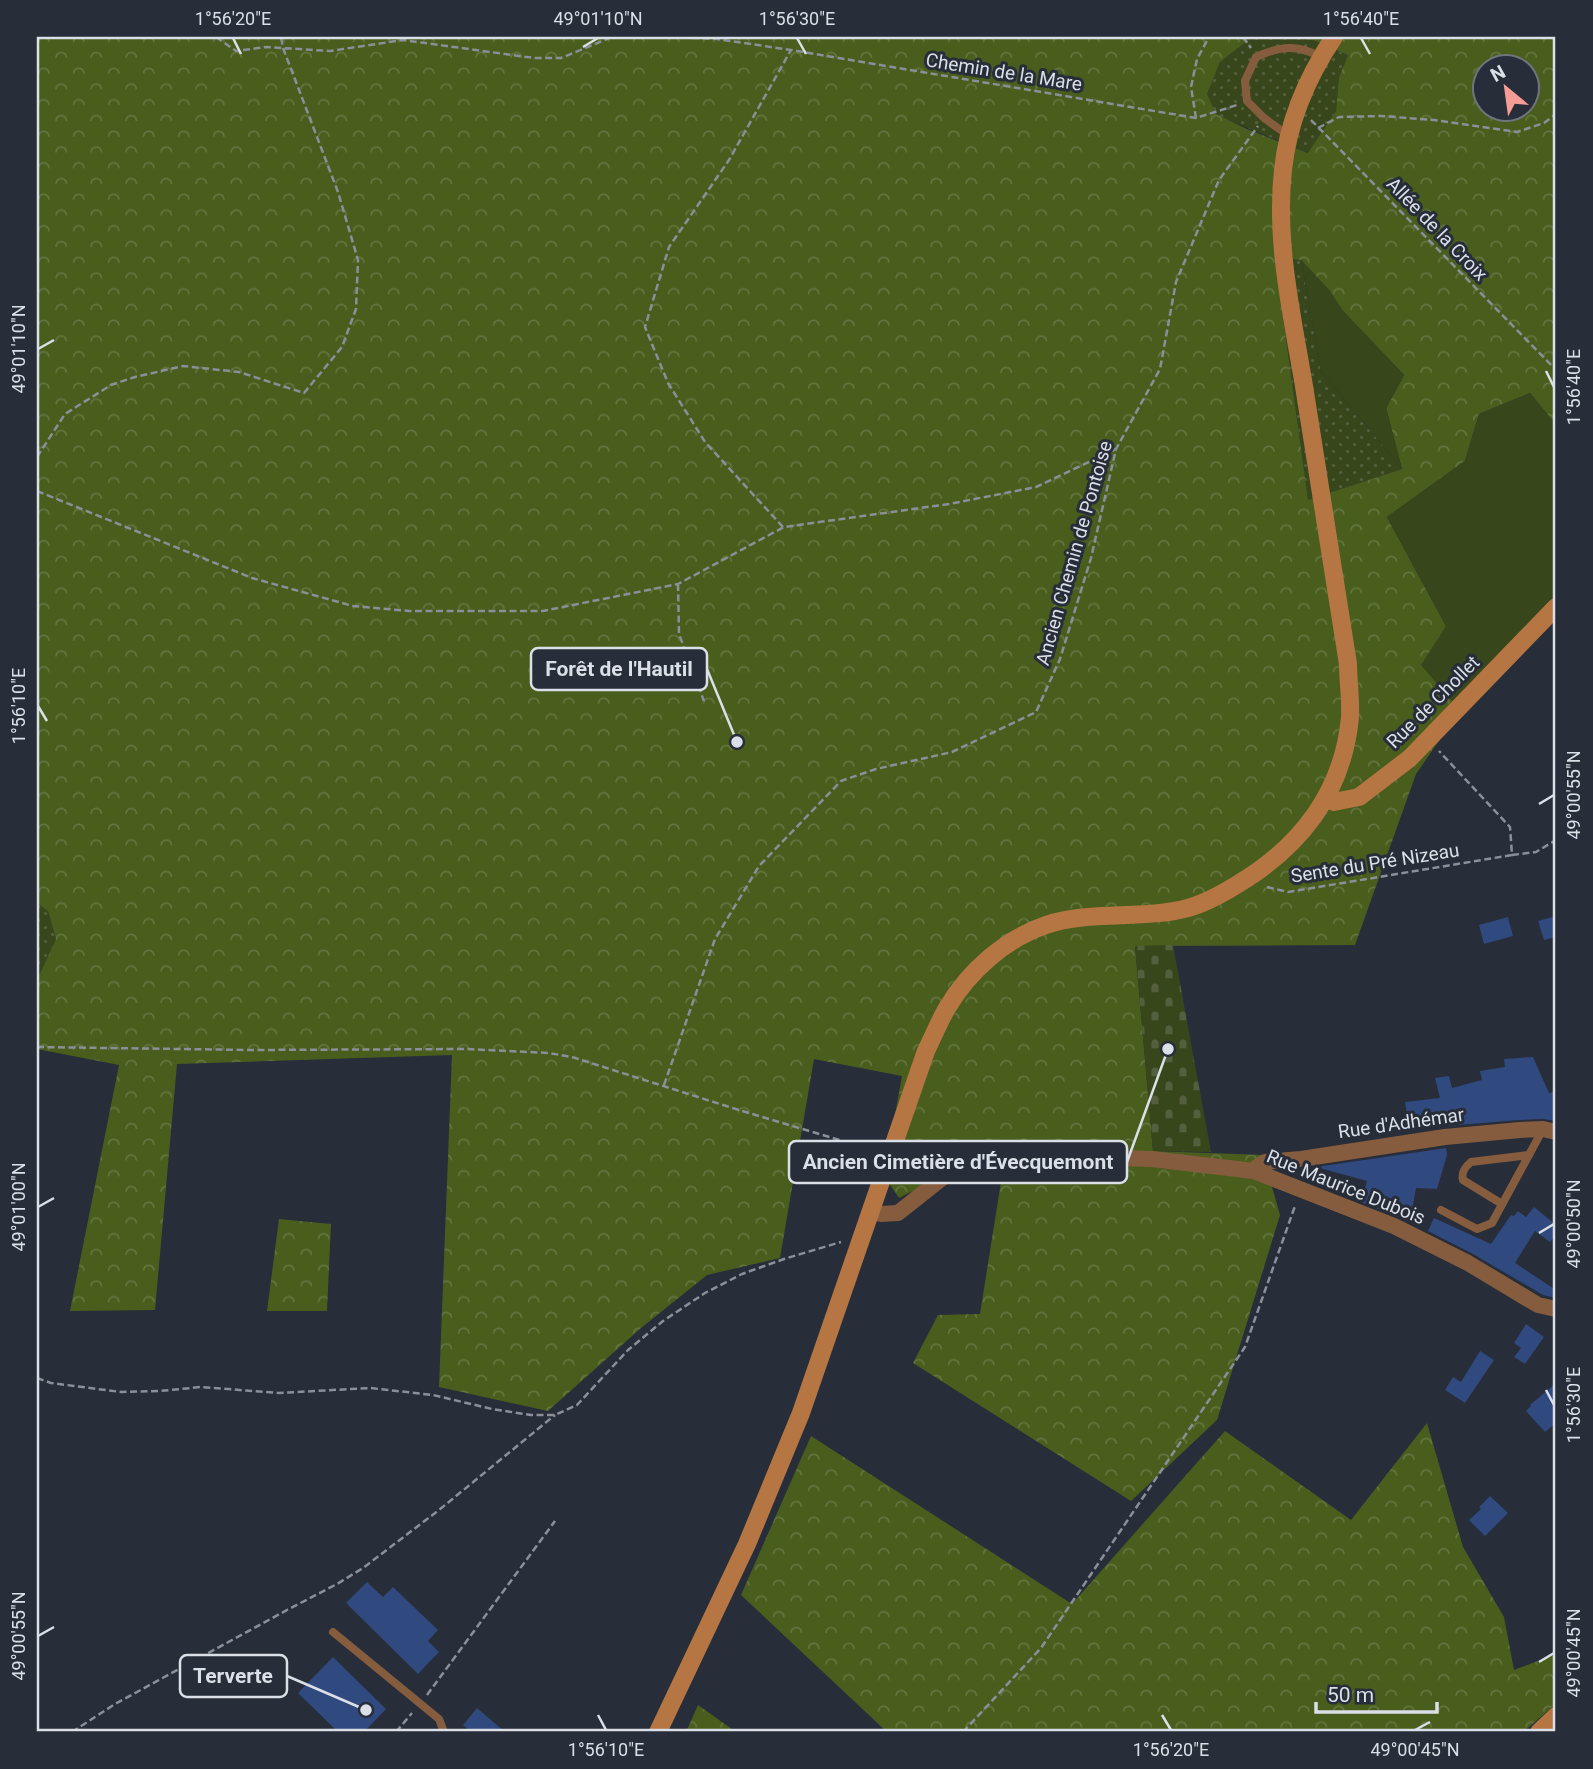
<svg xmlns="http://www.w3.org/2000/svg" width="1593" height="1769" font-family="Roboto,sans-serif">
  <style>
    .grass { fill: url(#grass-dots) }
    .forest { fill: url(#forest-crowns); fill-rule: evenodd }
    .cemetery { fill: url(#cemetery-stones) }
    .garden { fill: #38461c }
    .building { fill: #30497e }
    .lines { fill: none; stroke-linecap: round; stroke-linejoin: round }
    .path { stroke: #8a8f99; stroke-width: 2.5; stroke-dasharray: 7 3.5; stroke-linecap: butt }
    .lane { stroke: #855d3e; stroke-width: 8 }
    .street { stroke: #855d3e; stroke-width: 16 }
    .secondary { stroke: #b67643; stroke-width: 18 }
    .ticks { fill: none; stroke: #dbdfe7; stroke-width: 2.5 }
    .labels { text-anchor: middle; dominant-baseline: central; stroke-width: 6; stroke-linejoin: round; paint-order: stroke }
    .street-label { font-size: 19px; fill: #dbdfe7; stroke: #272d39 }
    .leader { fill: none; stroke: #dbdfe7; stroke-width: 2.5 }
    .callout-dot { fill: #dbdfe7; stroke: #272d39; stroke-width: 2.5 }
    .callout { fill: #272d39; stroke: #dbdfe7; stroke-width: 2.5 }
    .callout-label { font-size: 21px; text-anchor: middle; font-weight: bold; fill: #dbdfe7 }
    .neatline { fill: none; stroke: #dbdfe7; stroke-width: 2.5 }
    .ticks-label { font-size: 18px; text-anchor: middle; fill: #dbdfe7 }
  </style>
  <defs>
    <pattern id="grass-dots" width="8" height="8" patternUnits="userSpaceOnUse" patternTransform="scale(1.75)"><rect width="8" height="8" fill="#38461c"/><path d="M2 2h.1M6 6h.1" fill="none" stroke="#54603d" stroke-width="1.8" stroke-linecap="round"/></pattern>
    <pattern id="forest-crowns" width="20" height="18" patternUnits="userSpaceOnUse" patternTransform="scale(1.75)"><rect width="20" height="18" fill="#495e1d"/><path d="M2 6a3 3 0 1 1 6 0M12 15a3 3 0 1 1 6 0" fill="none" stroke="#63753e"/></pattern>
    <pattern id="cemetery-stones" width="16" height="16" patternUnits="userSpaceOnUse" patternTransform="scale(1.75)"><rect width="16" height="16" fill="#38461c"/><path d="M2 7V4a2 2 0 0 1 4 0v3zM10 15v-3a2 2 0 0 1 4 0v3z" fill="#54603d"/></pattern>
  </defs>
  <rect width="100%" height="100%" fill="#272d39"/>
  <path class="grass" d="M 1252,37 L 1277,37 L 1313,40 L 1348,55 L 1339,77 L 1336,111 L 1309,153 L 1216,115 L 1207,94 L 1220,62 Z
    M 1275,258 L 1301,260 L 1321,371 L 1402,469 L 1308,501 Z
    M 37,903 L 48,911 L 56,939 L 37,980 Z"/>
  <path class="forest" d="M 37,37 L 1252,37 L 1220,62 L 1207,94 L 1216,114 L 1247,129 L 1308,153 L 1336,111 L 1339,77 L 1348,55 L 1313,40 L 1277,37 L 1556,37 L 1556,425 L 1530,393 L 1479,414 L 1465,461 L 1387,517 L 1446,626 L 1460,710 L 1416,774 L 1355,945 L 1135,946 L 1153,1151 L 1263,1155 L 1280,1215 L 1217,1420 L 1131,1501 L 913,1363 L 938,1315 L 980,1314 L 1007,1144 L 899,1198 L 884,1176 L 902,1076 L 814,1059 L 780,1258 L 707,1275 L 641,1328 L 548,1411 L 439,1387 L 452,1055 L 177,1064 L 155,1310 L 70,1311 L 119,1065 L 37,1049 L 37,980 L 56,939 L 48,911 L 37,903 ZM 1484,66 L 1526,66 L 1526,108 L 1484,108 ZM 1275,258 L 1301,260 L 1329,290 L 1343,311 L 1404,375 L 1386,408 L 1402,469 L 1308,500 Z
    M 279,1219 L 331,1224 L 327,1311 L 267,1311 Z
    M 1427,1423 L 1463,1547 L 1504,1617 L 1514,1670 L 1556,1654 L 1556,1704 L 1523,1732 L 887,1732 L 741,1595 L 811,1436 L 1072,1604 L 1225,1431 L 1351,1520 Z
    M 698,1705 L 736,1732 L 686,1732 Z"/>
  <path class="cemetery" d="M 1173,945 L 1211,1152 L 1153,1151 L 1135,946 Z"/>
  <path class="garden" d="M 1301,260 L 1329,290 L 1343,311 L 1404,375 L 1386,408 L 1402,469 L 1321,371 Z
    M 1530,393 L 1556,425 L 1556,612 L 1460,710 L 1421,665 L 1446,626 L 1387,517 L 1465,461 L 1479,414 Z"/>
  <path class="building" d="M 1556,916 L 1556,937 L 1544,940 L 1538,921 Z
    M 1508,917 L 1513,936 L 1484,944 L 1479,925 Z
    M 1533,1057 L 1549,1093 L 1556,1091 L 1556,1121 L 1543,1119 L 1519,1120 L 1446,1126 L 1444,1116 L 1408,1120 L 1405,1102 L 1440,1098 L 1435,1078 L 1449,1076 L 1452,1088 L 1482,1080 L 1480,1071 L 1505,1067 L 1504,1059 Z
    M 1446,1148 L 1447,1155 L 1437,1189 L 1416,1188 L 1410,1222 L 1361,1202 L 1367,1181 L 1316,1167 Z
    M 1534,1207 L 1556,1225 L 1556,1235 L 1550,1242 L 1535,1231 L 1515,1263 L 1556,1290 L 1556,1298 L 1543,1295 L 1473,1254 L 1428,1231 L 1434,1218 L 1491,1244 L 1511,1215 L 1514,1216 L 1518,1211 L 1526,1217 Z
    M 1526,1324 L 1544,1337 L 1525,1364 L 1514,1357 L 1521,1348 L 1514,1343 Z
    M 1480,1351 L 1494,1360 L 1465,1403 L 1445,1390 L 1453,1377 L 1461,1382 Z
    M 1556,1383 L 1556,1423 L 1545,1432 L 1526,1411 L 1531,1406 L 1530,1405 Z
    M 1490,1496 L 1508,1513 L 1485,1536 L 1469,1520 L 1481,1509 L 1479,1507 Z
    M 367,1582 L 383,1597 L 393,1587 L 438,1630 L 428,1641 L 439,1652 L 418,1674 L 346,1603 Z
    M 333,1657 L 386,1709 L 364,1732 L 338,1732 L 298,1693 Z
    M 477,1708 L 505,1732 L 471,1732 L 463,1725 Z"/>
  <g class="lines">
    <path class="path" d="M 216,37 L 236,51 L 266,47 L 330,51 L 403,40 L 534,58 L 561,58 L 612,37
      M 671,37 L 717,39 L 791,50 L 1196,118 L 1237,105
      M 1243,37 L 1251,48
      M 1196,118 L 1191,87 L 1197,59 L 1209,37
      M 1311,120 L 1556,370
      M 1318,128 L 1339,117 L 1381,116 L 1434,120 L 1517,132 L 1544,123 L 1556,114
      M 37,457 L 65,414 L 111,385 L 135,377 L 183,366 L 239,372 L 304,393 L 342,347 L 356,309 L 358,260 L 338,192 L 283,48 L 281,37
      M 37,491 L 252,578 L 353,606 L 409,611 L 543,611 L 678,584 L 784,527 L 949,504 L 1036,487 L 1116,449
      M 783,527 L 705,442 L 668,383 L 645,327 L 669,247 L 729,160 L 791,50
      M 678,584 L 679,634 L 704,701
      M 1512,855 L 1536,852 L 1556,840
      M 1267,887 L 1288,892 L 1512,855 L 1510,827 L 1439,751
      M 37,1047 L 251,1050 L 465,1049 L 549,1053 L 572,1057 L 742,1111 L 873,1150
      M 664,1085 L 715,939 L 759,866 L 841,781 L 876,769 L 952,752 L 1036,712 L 1060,659 L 1091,558 L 1116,449 L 1160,369 L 1176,282 L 1219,180 L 1258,126
      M 909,1151 L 944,1156
      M 37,1378 L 51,1383 L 121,1392 L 160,1391 L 201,1387 L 279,1393 L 370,1388 L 433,1395 L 492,1409 L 531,1415 L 555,1415 L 577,1405 L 628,1350 L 663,1321 L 705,1293 L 742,1274 L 784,1259 L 841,1242
      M 427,1695 L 555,1521
      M 72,1732 L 115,1704 L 287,1610 L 337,1584 L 363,1568 L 439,1510 L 555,1415
      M 396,1732 L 412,1713
      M 963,1732 L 1041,1648 L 1245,1347 L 1295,1206"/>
    <path class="lane" d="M 1289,136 L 1264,118 L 1247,101 L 1245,81 L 1256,57 C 1280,46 1297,44 1321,57
      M 1502,1204 L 1463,1180 C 1461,1172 1465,1167 1471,1162 L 1529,1155
      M 1441,1210 L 1477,1229 L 1492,1223 L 1543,1129
      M 333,1632 L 439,1719 L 444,1732"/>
    <path class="street" d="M 1254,1171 L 1257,1167 L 1265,1162 L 1301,1159 L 1445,1137 L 1520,1130 L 1543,1129 L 1556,1132
      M 871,1212 L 881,1214 L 898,1213 L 956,1167 L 971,1158 L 986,1154 L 1152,1159 L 1254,1171 L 1394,1226 L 1468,1263 L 1538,1305 L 1556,1309"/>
    <path class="secondary" d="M 1326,798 L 1334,802 L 1359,797 L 1410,758 L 1556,607
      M 658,1732 L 747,1544 L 801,1413 L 926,1051 C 933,1037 939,1022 947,1008 C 969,971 1005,939 1046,925 C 1088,910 1143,920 1188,908 C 1210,902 1239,884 1258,871 C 1311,833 1344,783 1350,717 C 1351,700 1348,681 1348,664 C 1333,571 1319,479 1304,386 C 1292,315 1275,241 1283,170 C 1288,122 1308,76 1334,37
      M 1539,1732 L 1556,1716"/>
  </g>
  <path class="ticks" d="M 233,38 L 241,54M 797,38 L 806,54M 1361,38 L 1370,54M 583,47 L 598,38M 38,349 L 54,340M 1546,371 L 1554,387M 38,706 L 47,721M 1539,804 L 1554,795M 38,1207 L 54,1198M 1539,1233 L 1554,1224M 1546,1390 L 1554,1405M 38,1636 L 54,1627M 1539,1662 L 1554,1653M 598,1715 L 606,1730M 1162,1715 L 1171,1730M 1415,1730 L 1430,1722"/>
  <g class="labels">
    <g class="street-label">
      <text transform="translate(1004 72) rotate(9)">Chemin de la Mare</text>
      <text transform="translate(1437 229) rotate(46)">Allée de la Croix</text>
      <text transform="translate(1074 553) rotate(-74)">Ancien Chemin de Pontoise</text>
      <text transform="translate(1433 702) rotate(-45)">Rue de Chollet</text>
      <text transform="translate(1375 863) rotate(-9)">Sente du Pré Nizeau</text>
      <text transform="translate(1401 1123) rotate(-8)">Rue d'Adhémar</text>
      <text transform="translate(1346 1187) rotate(22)">Rue Maurice Dubois</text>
    </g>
  </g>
  <path class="leader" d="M737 742L707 669M1168 1049L1127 1162M366 1710L287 1676"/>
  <g class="callout-dot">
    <circle cx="737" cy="742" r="7"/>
    <circle cx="1168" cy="1049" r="7"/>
    <circle cx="366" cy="1710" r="7"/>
  </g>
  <g class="callout">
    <rect x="531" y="648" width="176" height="42" rx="7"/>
    <rect x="789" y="1141" width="338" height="42" rx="7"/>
    <rect x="180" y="1655" width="107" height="42" rx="7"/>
  </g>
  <g class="callout-label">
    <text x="619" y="676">Forêt de l'Hautil</text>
    <text x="958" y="1169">Ancien Cimetière d'Évecquemont</text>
    <text x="233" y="1683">Terverte</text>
  </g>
  <rect width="1593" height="1769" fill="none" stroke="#272d39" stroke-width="77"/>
  <g transform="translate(1506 88) rotate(331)"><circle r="33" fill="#272d39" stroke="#6f747f" stroke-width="2"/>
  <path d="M0-5L12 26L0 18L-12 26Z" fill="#f59c94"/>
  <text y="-10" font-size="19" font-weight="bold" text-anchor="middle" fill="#dbdfe7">N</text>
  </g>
  <path d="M1316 1702v10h121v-10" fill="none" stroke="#dbdfe7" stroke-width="3.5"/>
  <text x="1327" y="1702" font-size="21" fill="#dbdfe7" stroke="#272d39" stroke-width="5" paint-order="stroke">50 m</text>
  <rect x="38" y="38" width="1516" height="1692" class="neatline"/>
  <g class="ticks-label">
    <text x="233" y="25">1°56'20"E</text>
    <text x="598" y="25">49°01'10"N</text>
    <text x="797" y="25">1°56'30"E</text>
    <text x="1361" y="25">1°56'40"E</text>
    <text transform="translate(19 349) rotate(-90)" y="6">49°01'10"N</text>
    <text transform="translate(1574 387) rotate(-90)" y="6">1°56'40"E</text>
    <text transform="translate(19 706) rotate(-90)" y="6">1°56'10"E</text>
    <text transform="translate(1574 795) rotate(-90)" y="6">49°00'55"N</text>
    <text transform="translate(19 1207) rotate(-90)" y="6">49°01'00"N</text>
    <text transform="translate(1574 1224) rotate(-90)" y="6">49°00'50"N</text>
    <text transform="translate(1574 1405) rotate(-90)" y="6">1°56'30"E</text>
    <text transform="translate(19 1636) rotate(-90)" y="6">49°00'55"N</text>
    <text transform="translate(1574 1653) rotate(-90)" y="6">49°00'45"N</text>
    <text x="606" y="1756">1°56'10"E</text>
    <text x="1171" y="1756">1°56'20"E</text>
    <text x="1415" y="1756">49°00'45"N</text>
  </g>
</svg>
